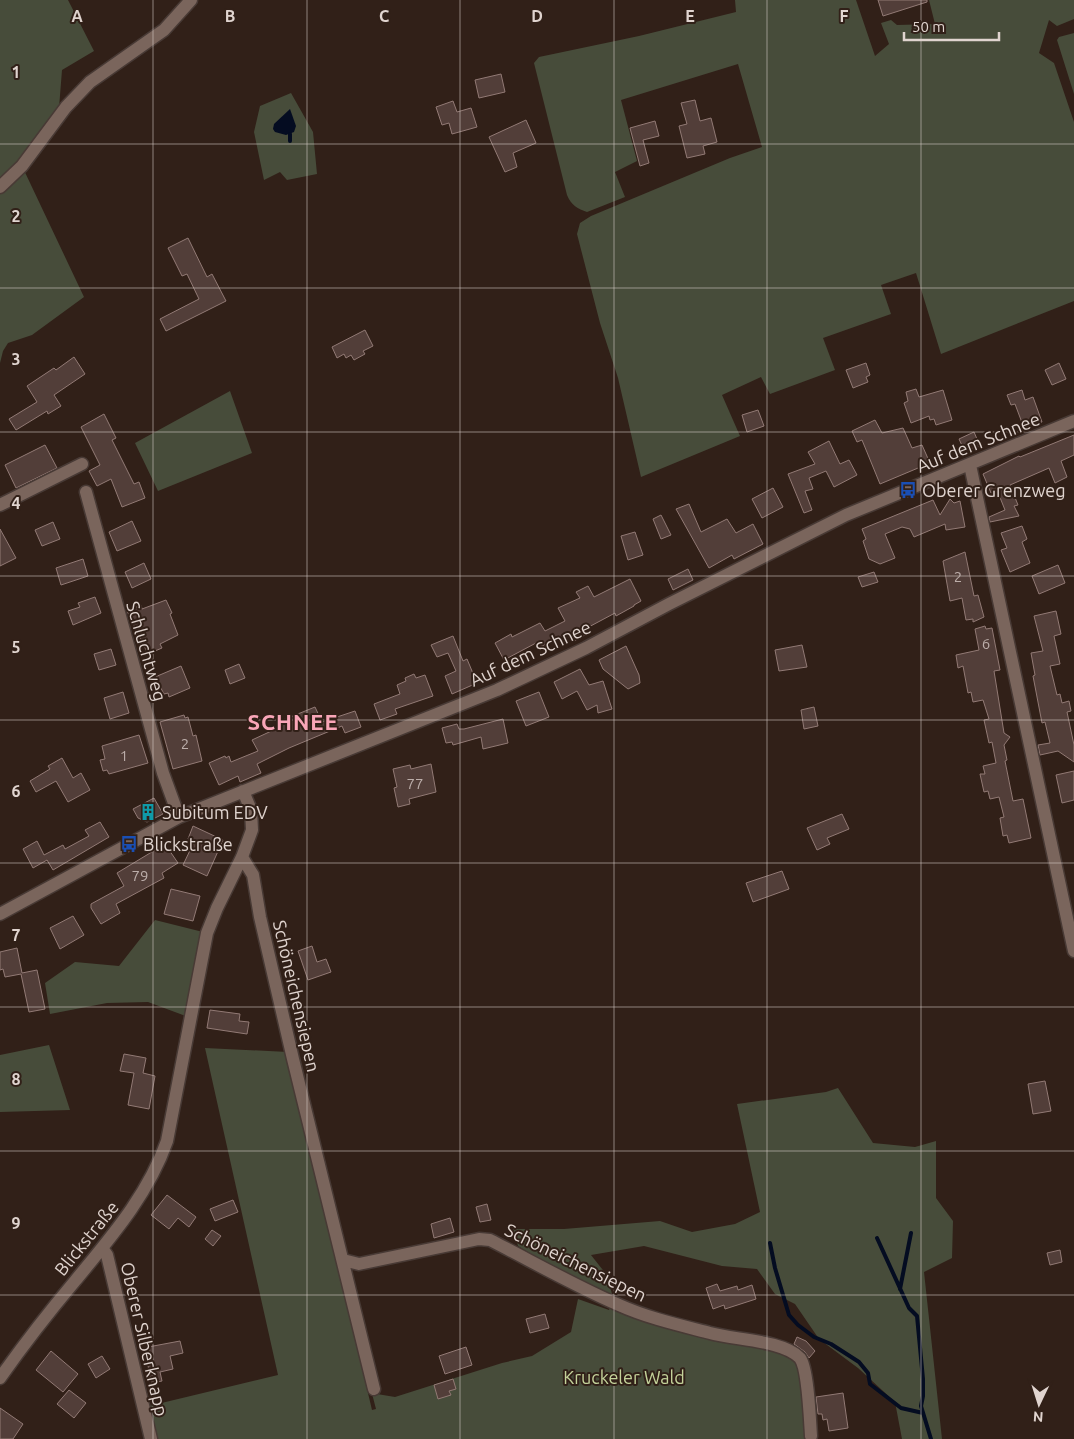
<svg xmlns="http://www.w3.org/2000/svg" width="1074" height="1439" font-family="Ubuntu,sans-serif">
  <style>
    .green { fill: #474c3a }
    .water { fill: #040c21 }
    .lines { fill: none; stroke-linecap: round; stroke-linejoin: round }
    .stream { stroke: #040c21; stroke-width: 4 }
    .building { fill: #523e39; stroke: #927a75 }
    .minor-casing { stroke: #483a35; stroke-width: 15 }
    .minor { stroke: #7a655c; stroke-width: 12 }
    .grid { fill: none; stroke: #e0d4cf; stroke-width: 1; stroke-opacity: 0.55 }
    .labels { text-anchor: middle; dominant-baseline: central; stroke-width: 4; stroke-linejoin: round; paint-order: stroke }
    .number-label { font-size: 15px; fill: #bcaeaa }
    .street-label { font-size: 18px; fill: #e0d4cf; stroke: #312018 }
    .poi-label { font-size: 18px; fill: #e0d4cf; stroke: #312018; text-anchor: start }
    .park-label { font-size: 18px; fill: #c4d29a; stroke: #312018 }
    .district-label { font-size: 22px; font-weight: bold; letter-spacing: 1px; fill: #f9a6b8; stroke: #312018 }
    .grid-label { font-size: 16px; text-anchor: middle; font-weight: bold; fill: #e0d4cf; stroke: #312018; stroke-width: 4; stroke-linejoin: round; paint-order: stroke }
  </style>
  <rect width="100%" height="100%" fill="#312018"/>
  <path class="green" d="M 0,0 L 68,0 L 94,51 L 62,70 L 59,108 L 34,144 L 0,180 Z
    M 735,0 L 856,0 L 875,56 L 889,44 L 881,23 L 891,20 L 897,25 L 935,24 L 929,0 L 1074,0 L 1074,19 L 1057,26 L 1049,20 L 1039,53 L 1054,63 L 1074,122 L 1074,301 L 941,354 L 916,273 L 881,285 L 891,314 L 823,338 L 835,370 L 770,394 L 761,377 L 722,395 L 740,436 L 641,477 L 618,378 L 600,323 L 577,234 L 580,223 L 591,216 L 730,158 L 762,147 L 738,64 L 621,100 L 637,161 L 615,172 L 625,197 L 587,212 C 578,209 571,205 567,195 L 534,63 L 539,57 L 639,36 L 736,12 Z
    M 1074,33 L 1074,94 L 1057,40 L 1059,37 Z
    M 291,93 L 313,132 L 317,174 L 287,180 L 280,172 L 264,180 L 254,132 L 260,106 Z
    M 22,166 L 84,297 L 32,335 L 8,343 L 3,351 L 0,363 L 0,187 Z
    M 230,391 L 252,453 L 158,491 L 135,443 Z
    M 155,920 L 207,933 L 191,1018 L 148,1002 L 107,1003 L 50,1014 L 45,983 L 75,962 L 119,966 Z
    M 49,1045 L 70,1110 L 0,1112 L 0,1055 Z
    M 205,1048 L 288,1052 L 372,1410 L 376,1409 L 370,1386 L 377,1394 L 395,1397 L 502,1363 L 532,1356 L 571,1332 L 578,1299 L 609,1310 L 611,1304 L 776,1349 L 796,1360 L 813,1439 L 157,1439 L 149,1406 L 278,1375 Z
    M 838,1088 L 873,1143 L 915,1147 L 936,1141 L 936,1198 L 953,1221 L 952,1258 L 924,1272 L 942,1439 L 902,1439 L 895,1402 L 858,1368 L 819,1339 L 795,1304 L 775,1294 L 757,1269 L 722,1266 L 644,1246 L 591,1255 L 606,1274 L 613,1297 L 556,1269 L 518,1246 L 513,1229 L 564,1229 L 660,1221 L 692,1232 L 735,1224 L 760,1212 L 737,1104 L 826,1092 Z"/>
  <path class="water" d="M 290,109 L 296,126 L 294,132 L 286,135 L 275,132 L 273,129 L 274,124 Z"/>
  <g class="lines">
    <path class="stream" d="M 290,134 L 290,141
      M 877,1238 L 909,1308 L 917,1316 L 923,1379 L 923,1396 L 921,1406 L 931,1439
      M 770,1243 L 775,1268 L 789,1315 L 798,1325 L 814,1337 L 831,1344 L 859,1362 L 868,1373 L 870,1384 L 901,1408 L 923,1413
      M 900,1289 L 911,1233"/>
  </g>
  <path class="building" d="M 878,0 L 927,0 L 927,2 L 883,16 Z
    M 501,74 L 505,92 L 479,98 L 475,80 Z
    M 695,100 L 700,121 L 711,118 L 717,142 L 703,146 L 705,154 L 687,158 L 679,126 L 687,124 L 681,103 Z
    M 453,101 L 457,112 L 471,108 L 477,127 L 452,134 L 449,123 L 442,125 L 436,107 Z
    M 526,120 L 536,143 L 513,153 L 517,167 L 505,172 L 489,137 Z
    M 655,121 L 659,136 L 643,140 L 649,163 L 640,166 L 630,128 Z
    M 188,238 L 207,277 L 212,274 L 226,301 L 166,331 L 160,319 L 199,299 L 187,274 L 182,276 L 168,248 Z
    M 365,330 L 373,346 L 363,351 L 365,354 L 354,360 L 351,355 L 346,358 L 344,354 L 337,358 L 332,347 Z
    M 74,357 L 85,374 L 54,395 L 61,406 L 48,414 L 47,411 L 16,430 L 9,419 L 37,402 L 27,386 L 54,368 L 56,370 Z
    M 866,363 L 870,375 L 866,377 L 868,382 L 853,388 L 846,370 Z
    M 1059,363 L 1066,379 L 1052,385 L 1045,370 Z
    M 916,389 L 919,397 L 943,390 L 952,420 L 936,425 L 934,419 L 930,420 L 929,416 L 911,423 L 904,403 L 908,401 L 906,392 Z
    M 1022,390 L 1025,400 L 1033,397 L 1042,422 L 1024,428 L 1015,404 L 1011,405 L 1007,395 Z
    M 758,410 L 764,426 L 747,432 L 742,415 Z
    M 104,414 L 116,438 L 112,440 L 134,484 L 139,482 L 145,498 L 122,507 L 111,479 L 97,486 L 89,471 L 100,465 L 81,427 Z
    M 875,420 L 882,433 L 903,428 L 912,448 L 922,445 L 930,463 L 880,484 L 862,440 L 857,442 L 852,431 Z
    M 974,432 L 980,446 L 965,452 L 959,439 Z
    M 1074,435 L 1074,455 L 1061,461 L 1067,477 L 1055,483 L 1049,468 L 1010,485 L 1018,505 L 1014,506 L 1019,516 L 990,522 L 989,517 L 1005,510 L 997,490 L 991,493 L 983,474 L 1019,456 L 1020,457 Z
    M 829,441 L 840,464 L 849,460 L 857,475 L 834,487 L 826,471 L 809,478 L 813,489 L 805,491 L 812,510 L 804,513 L 788,474 L 815,464 L 808,452 Z
    M 45,445 L 57,468 L 16,488 L 5,465 Z
    M 773,488 L 783,507 L 762,518 L 752,499 Z
    M 950,499 L 954,503 L 960,501 L 965,527 L 946,530 L 945,524 L 914,537 L 910,529 L 902,527 L 885,534 L 895,558 L 880,564 L 869,559 L 863,541 L 866,539 L 862,529 L 933,500 L 940,515 Z
    M 689,504 L 701,532 L 727,519 L 736,533 L 753,524 L 763,544 L 734,559 L 732,555 L 709,568 L 676,509 Z
    M 661,515 L 671,535 L 661,539 L 653,519 Z
    M 132,521 L 141,541 L 117,551 L 109,532 Z
    M 53,522 L 60,539 L 42,546 L 35,530 Z
    M 1022,526 L 1027,539 L 1022,542 L 1030,563 L 1010,572 L 1001,550 L 1007,548 L 1001,533 Z
    M 0,529 L 16,558 L 0,566 Z
    M 635,532 L 643,555 L 628,560 L 621,536 Z
    M 965,552 L 974,596 L 978,595 L 984,617 L 973,622 L 973,619 L 966,620 L 962,598 L 950,601 L 943,561 Z
    M 83,559 L 88,576 L 61,585 L 56,568 Z
    M 144,563 L 151,579 L 132,588 L 125,572 Z
    M 1058,565 L 1065,583 L 1039,594 L 1032,576 Z
    M 688,569 L 693,580 L 673,590 L 668,579 Z
    M 874,572 L 878,582 L 862,587 L 858,577 Z
    M 630,579 L 641,601 L 634,605 L 634,606 L 616,616 L 615,613 L 585,629 L 587,634 L 572,642 L 567,634 L 538,648 L 536,643 L 504,660 L 495,643 L 511,634 L 512,637 L 540,623 L 545,631 L 565,621 L 558,608 L 580,598 L 576,592 L 588,586 L 594,597 Z
    M 95,597 L 101,613 L 73,625 L 68,611 L 80,607 L 78,603 Z
    M 166,600 L 172,613 L 170,614 L 178,635 L 160,644 L 162,648 L 148,654 L 127,611 L 141,605 L 142,609 Z
    M 1056,611 L 1061,634 L 1054,636 L 1060,664 L 1050,666 L 1057,695 L 1060,694 L 1062,703 L 1069,701 L 1071,711 L 1067,712 L 1074,745 L 1074,762 L 1058,751 L 1040,755 L 1038,745 L 1050,743 L 1045,722 L 1042,723 L 1033,676 L 1035,675 L 1031,653 L 1043,651 L 1034,616 Z
    M 985,626 L 986,629 L 992,628 L 1000,670 L 994,671 L 1004,733 L 1010,737 L 1004,745 L 1007,760 L 1005,761 L 1013,801 L 1023,799 L 1031,838 L 1009,843 L 1007,835 L 1003,836 L 1000,818 L 1004,817 L 999,797 L 990,799 L 988,791 L 984,792 L 980,774 L 985,774 L 983,766 L 996,763 L 992,742 L 989,743 L 984,720 L 989,719 L 983,700 L 973,702 L 971,692 L 968,693 L 963,666 L 958,668 L 956,655 L 979,650 L 975,629 Z
    M 453,636 L 463,661 L 467,659 L 477,683 L 452,694 L 445,676 L 456,671 L 448,653 L 437,657 L 431,645 Z
    M 802,645 L 807,667 L 779,671 L 775,650 Z
    M 626,646 L 639,675 L 640,683 L 628,689 L 603,669 L 599,660 Z
    M 111,649 L 116,665 L 99,670 L 94,654 Z
    M 239,664 L 245,678 L 230,684 L 225,670 Z
    M 181,666 L 190,688 L 169,697 L 168,693 L 164,694 L 155,677 Z
    M 580,669 L 589,685 L 603,681 L 612,709 L 598,713 L 597,705 L 587,710 L 577,691 L 562,699 L 554,682 Z
    M 414,674 L 416,678 L 425,675 L 433,696 L 395,709 L 397,714 L 380,720 L 374,704 L 400,694 L 397,685 L 406,681 L 405,678 Z
    M 123,692 L 129,713 L 110,719 L 104,698 Z
    M 539,692 L 549,717 L 526,726 L 516,701 Z
    M 315,707 L 322,722 L 355,711 L 361,727 L 345,733 L 342,726 L 289,748 L 257,764 L 261,773 L 240,782 L 238,776 L 219,785 L 209,763 L 225,756 L 226,758 L 229,756 L 231,762 L 258,751 L 252,740 L 280,727 L 278,722 Z
    M 814,707 L 818,726 L 804,729 L 801,710 Z
    M 184,715 L 185,718 L 188,717 L 193,736 L 196,735 L 202,761 L 173,769 L 160,722 Z
    M 503,719 L 508,743 L 483,749 L 481,737 L 453,745 L 452,742 L 446,743 L 442,728 L 457,724 L 459,729 L 464,729 Z
    M 139,735 L 148,763 L 109,774 L 107,770 L 103,771 L 100,760 L 105,759 L 102,746 Z
    M 62,758 L 73,778 L 81,773 L 90,790 L 68,802 L 56,781 L 36,792 L 30,781 L 50,769 L 48,766 Z
    M 431,764 L 436,792 L 409,799 L 410,804 L 398,807 L 394,788 L 397,787 L 393,769 L 410,765 L 411,769 Z
    M 1074,771 L 1074,800 L 1062,803 L 1056,775 Z
    M 154,798 L 163,814 L 147,822 L 138,818 L 133,809 Z
    M 842,814 L 849,829 L 827,838 L 830,844 L 817,850 L 807,828 Z
    M 100,822 L 109,837 L 53,870 L 47,860 L 33,868 L 23,849 L 37,841 L 44,855 L 63,845 L 65,849 L 89,836 L 85,830 Z
    M 193,826 L 223,840 L 207,876 L 183,865 L 194,842 L 188,839 Z
    M 165,844 L 178,863 L 162,873 L 164,878 L 116,904 L 120,913 L 101,924 L 91,908 L 91,904 L 124,886 L 117,873 Z
    M 782,871 L 789,889 L 753,902 L 746,883 Z
    M 171,889 L 200,896 L 193,921 L 164,914 Z
    M 73,916 L 84,935 L 60,949 L 50,928 Z
    M 312,946 L 317,962 L 326,959 L 331,972 L 308,980 L 298,951 Z
    M 17,948 L 22,973 L 37,970 L 45,1009 L 29,1012 L 21,974 L 5,977 L 3,969 L 0,970 L 0,952 Z
    M 210,1010 L 240,1014 L 239,1021 L 249,1022 L 247,1034 L 207,1028 Z
    M 124,1054 L 146,1058 L 143,1073 L 155,1076 L 149,1109 L 128,1105 L 134,1073 L 120,1071 Z
    M 1045,1081 L 1051,1111 L 1033,1114 L 1028,1084 Z
    M 167,1195 L 196,1217 L 189,1227 L 178,1218 L 169,1229 L 151,1215 Z
    M 233,1200 L 238,1212 L 215,1221 L 210,1209 Z
    M 487,1204 L 491,1220 L 480,1222 L 476,1207 Z
    M 450,1218 L 454,1232 L 434,1238 L 431,1224 Z
    M 212,1230 L 221,1236 L 213,1246 L 205,1239 Z
    M 1060,1250 L 1062,1262 L 1050,1265 L 1047,1253 Z
    M 717,1284 L 720,1291 L 737,1286 L 738,1290 L 752,1285 L 756,1299 L 725,1309 L 724,1305 L 713,1309 L 706,1288 Z
    M 545,1314 L 549,1328 L 530,1333 L 526,1319 Z
    M 797,1337 L 806,1341 L 815,1351 L 809,1358 L 805,1352 L 794,1344 Z
    M 180,1341 L 183,1353 L 170,1356 L 173,1369 L 160,1372 L 162,1381 L 152,1383 L 148,1366 L 153,1365 L 148,1347 Z
    M 466,1347 L 472,1365 L 445,1374 L 439,1356 Z
    M 51,1351 L 78,1374 L 63,1392 L 36,1370 Z
    M 102,1356 L 110,1369 L 96,1378 L 88,1364 Z
    M 453,1379 L 456,1389 L 449,1391 L 451,1395 L 438,1399 L 434,1385 Z
    M 69,1390 L 86,1403 L 74,1418 L 57,1404 Z
    M 843,1393 L 848,1428 L 829,1431 L 827,1419 L 823,1420 L 822,1414 L 818,1414 L 816,1397 Z
    M 0,1408 L 23,1424 L 13,1439 L 0,1439 Z"/>
  <g class="lines">
    <g class="minor-casing">
      <path id="minor" d="M 0,187 L 22,166 L 66,107 L 90,82 L 164,30 L 191,0
        M 970,465 L 1074,951
        M 86,492 L 163,773 L 179,817
        M 0,505 L 82,464
        M 242,857 L 253,875 L 260,917 L 293,1059 L 374,1389
        M 0,914 L 179,817 L 497,690 L 586,648 L 669,604 L 846,515 L 1074,421
        M 102,1248 L 107,1255 L 151,1439
        M 343,1260 L 359,1264 L 479,1239 L 490,1240 C 533,1262 575,1286 619,1305 C 648,1318 679,1325 710,1333 C 734,1340 783,1340 800,1358 C 808,1368 810,1421 811,1436
        M 0,1378 C 24,1344 49,1312 75,1281 C 111,1237 148,1195 167,1141 L 207,933 L 217,908 L 242,857 L 252,830 L 251,810 L 243,791"/>
    </g>
    <use href="#minor" class="minor"/>
  </g>
  <path class="grid" d="M 153,0 L 153,1439M 307,0 L 307,1439M 460,0 L 460,1439M 614,0 L 614,1439M 767,0 L 767,1439M 921,0 L 921,1439M 0,144 L 1074,144M 0,288 L 1074,288M 0,432 L 1074,432M 0,576 L 1074,576M 0,720 L 1074,720M 0,863 L 1074,863M 0,1007 L 1074,1007M 0,1151 L 1074,1151M 0,1295 L 1074,1295"/>
  <defs>
    <g id="bus-bare" transform="scale(1.35)"><path d="M-5-6H5V4H4V6H2V4H-2V6H-4V4H-5ZM-3.5-4V0h7V-4ZM-3.5 1.2v1.5H-2V1.2ZM2 1.2v1.5H3.5V1.2Z" fill="#1a4fb4" stroke="#312018" stroke-width="2.5" paint-order="stroke"/></g>
    <g id="building-bare" transform="scale(1.35)"><path d="M-4-6H4V6H1V3H-1V6H-4ZM-2.5-4.3h1.7v1.8h-1.7ZM.8-4.3h1.7v1.8H.8ZM-2.5-1h1.7V.8h-1.7ZM.8-1h1.7V.8H.8Z" fill="#0f9aa8" stroke="#312018" stroke-width="2.5" paint-order="stroke"/></g>
  </defs>
  <g fill-rule="evenodd">
    <use href="#bus-bare" x="908" y="490"/>
    <use href="#building-bare" x="148" y="812"/>
    <use href="#bus-bare" x="129" y="844"/>
  </g>
  <g class="labels">
    <g class="number-label">
      <text x="958" y="576">2</text>
      <text x="986" y="643">6</text>
      <text x="185" y="743">2</text>
      <text x="124" y="755">1</text>
      <text x="415" y="783">77</text>
      <text x="140" y="875">79</text>
    </g>
    <g class="street-label">
      <text transform="translate(978 442) rotate(-22)">Auf dem Schnee</text>
      <text transform="translate(147 651) rotate(74)">Schluchtweg</text>
      <text transform="translate(530 653) rotate(-25)">Auf dem Schnee</text>
      <text transform="translate(297 996) rotate(77)">Schöneichensiepen</text>
      <text transform="translate(86 1238) rotate(-51)">Blickstraße</text>
      <text transform="translate(576 1262) rotate(26)">Schöneichensiepen</text>
      <text transform="translate(145 1339) rotate(77)">Oberer Silberknapp</text>
    </g>
    <g class="poi-label">
      <text x="922" y="490">Oberer Grenzweg</text>
      <text x="162" y="812">Subitum EDV</text>
      <text x="143" y="844">Blickstraße</text>
    </g>
    <g class="park-label">
      <text x="624" y="1377">Kruckeler Wald</text>
    </g>
    <g class="district-label">
      <text x="293" y="721">SCHNEE</text>
    </g>
  </g>
  <g class="grid-label">
    <text x="77" y="22">A</text>
    <text x="230" y="22">B</text>
    <text x="384" y="22">C</text>
    <text x="537" y="22">D</text>
    <text x="690" y="22">E</text>
    <text x="844" y="22">F</text>
    <text x="16" y="78">1</text>
    <text x="16" y="222">2</text>
    <text x="16" y="365">3</text>
    <text x="16" y="509">4</text>
    <text x="16" y="653">5</text>
    <text x="16" y="797">6</text>
    <text x="16" y="941">7</text>
    <text x="16" y="1085">8</text>
    <text x="16" y="1229">9</text>
  </g>
  <g transform="translate(1039 1404) rotate(184)" stroke="#312018" stroke-width="4" paint-order="stroke">
  <path d="M0-4L9 19L0 12L-9 19Z" fill="#e0d4cf"/>
  <text y="-8" font-size="14" font-weight="bold" text-anchor="middle" fill="#e0d4cf">N</text>
  </g>
  <path d="M904 32v8h95v-8" fill="none" stroke="#e0d4cf" stroke-width="2.5"/>
  <text x="912" y="32" font-size="15" fill="#e0d4cf" stroke="#312018" stroke-width="4" paint-order="stroke">50 m</text>
</svg>
